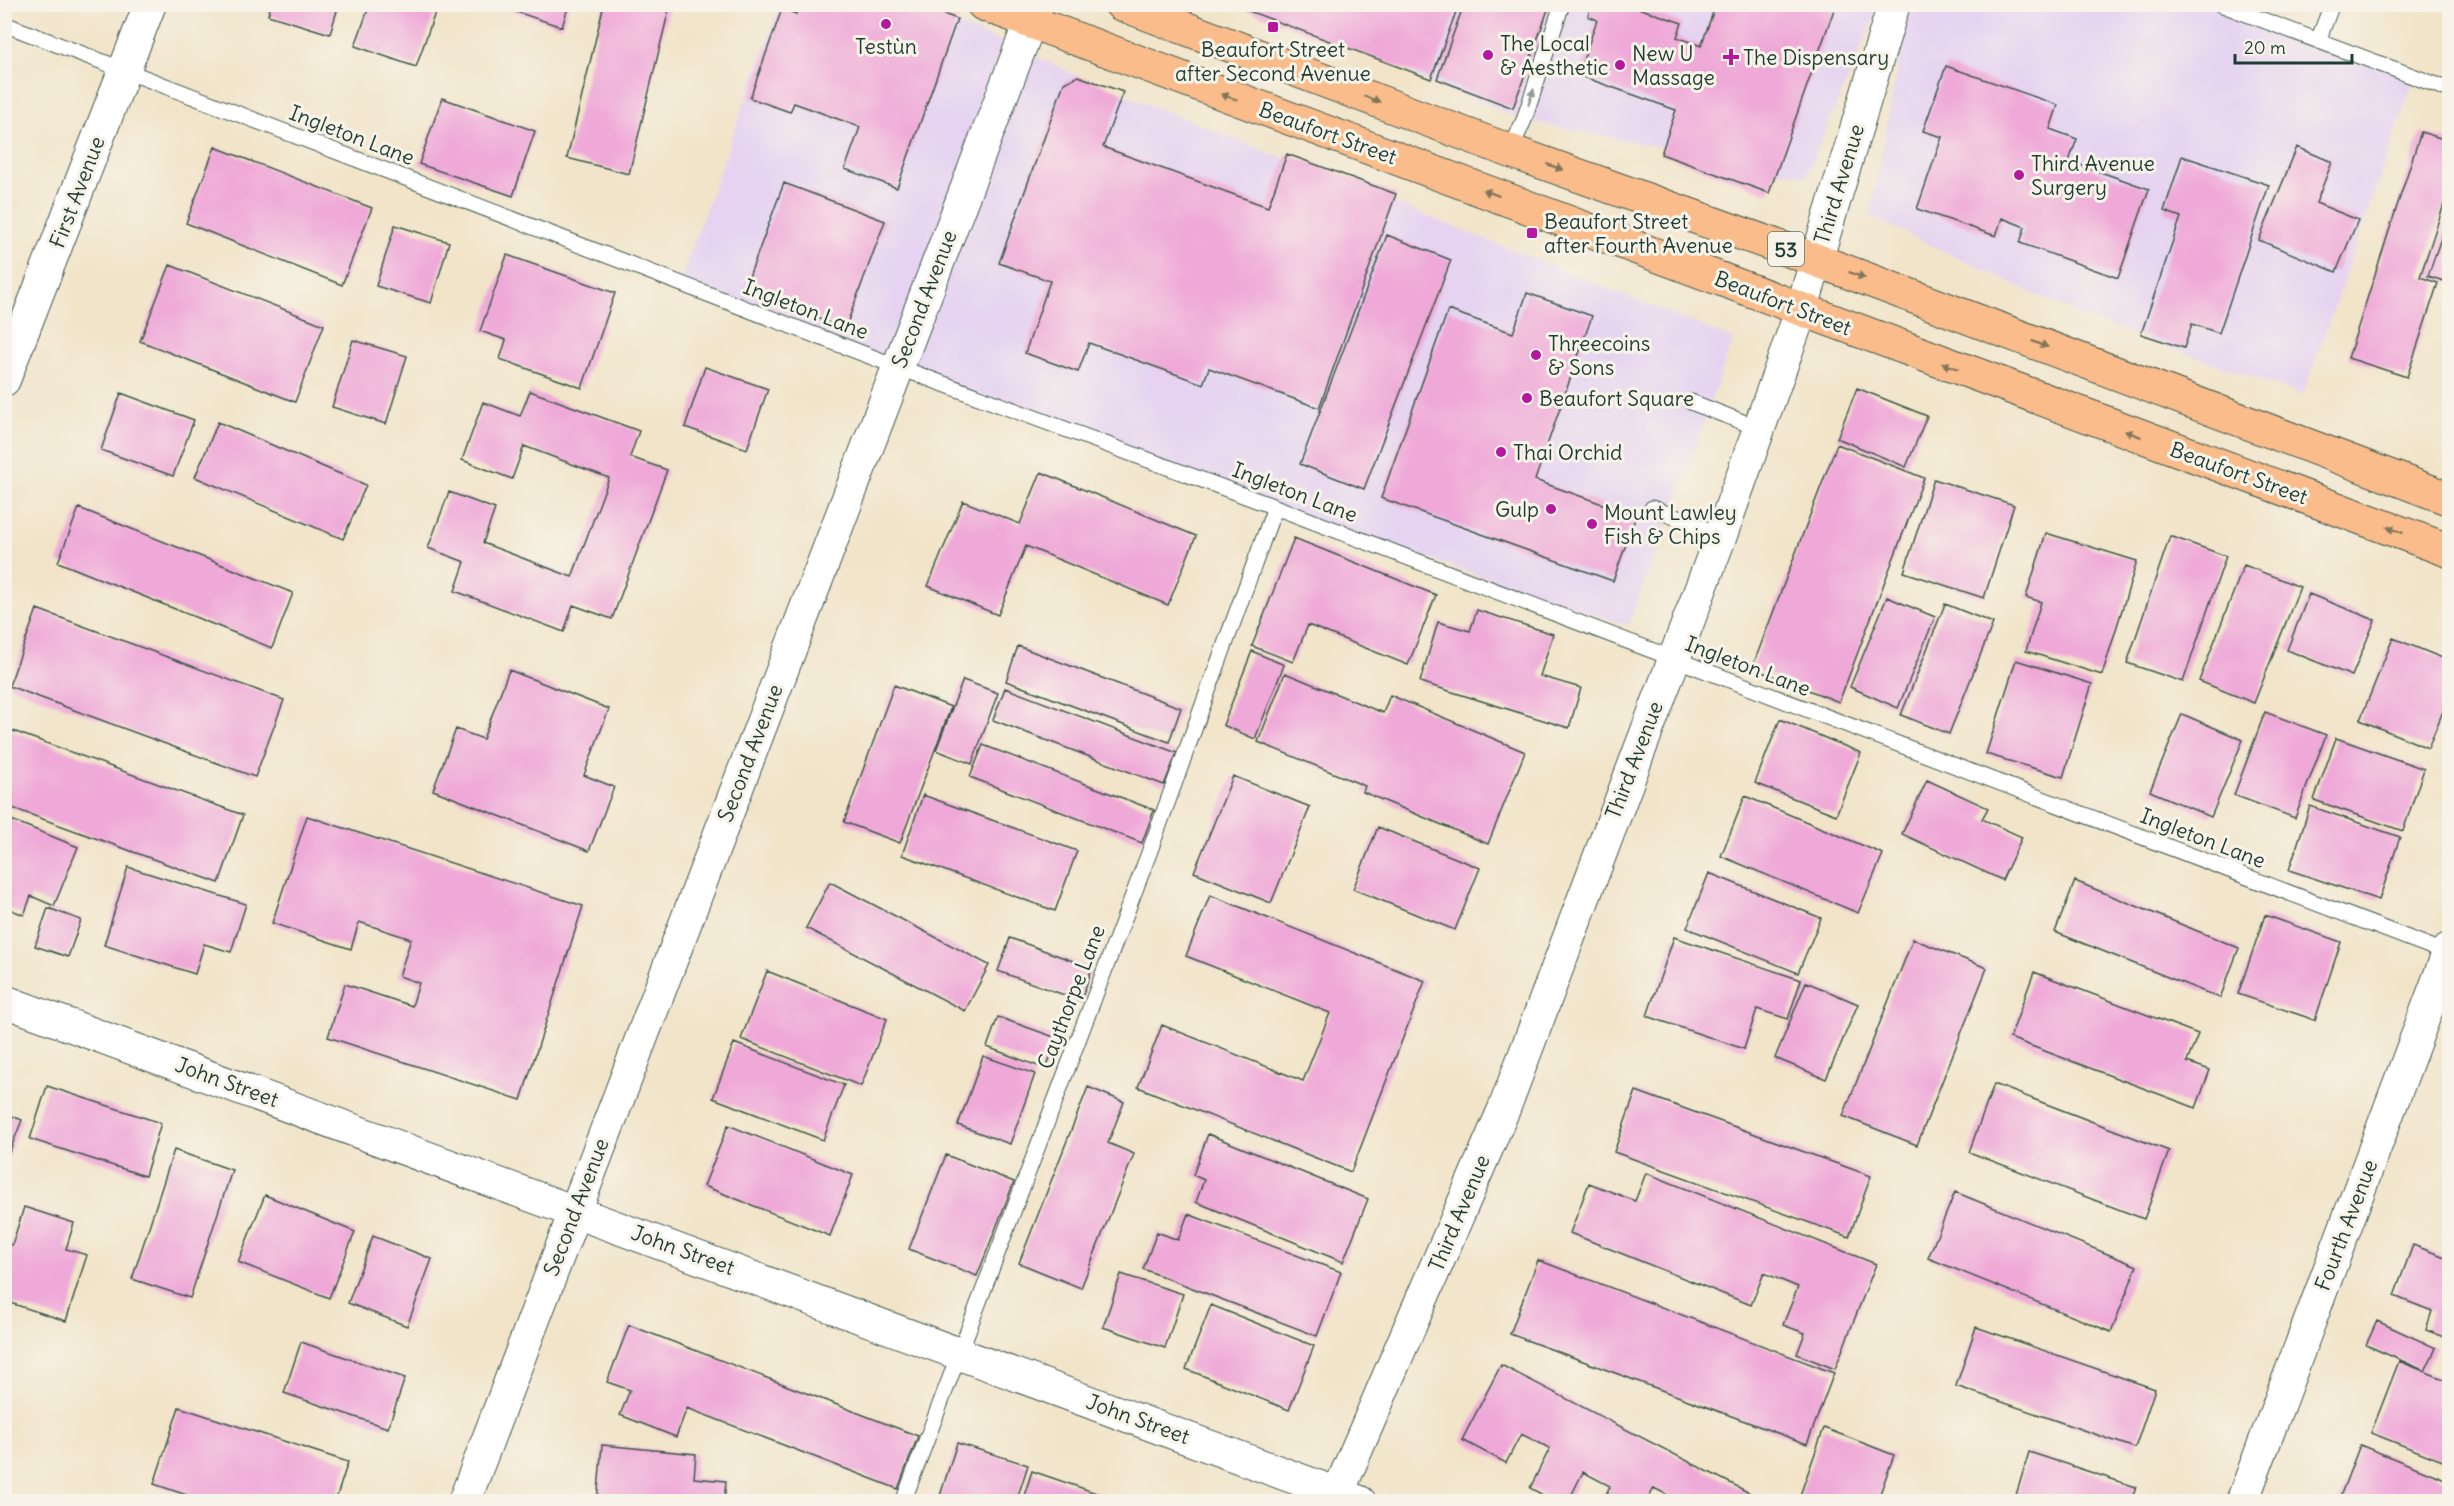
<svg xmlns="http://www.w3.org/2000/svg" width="2454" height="1506" font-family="Delius,sans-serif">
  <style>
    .built { fill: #e5d3f1 }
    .building { fill: #efa9d8 }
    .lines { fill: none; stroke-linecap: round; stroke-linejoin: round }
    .lane-casing { stroke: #3e564a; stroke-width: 17 }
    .street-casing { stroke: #3e564a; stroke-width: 34 }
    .primary-casing { stroke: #3e564a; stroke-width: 35 }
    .lane { stroke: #fff; stroke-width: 15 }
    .street { stroke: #fff; stroke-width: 32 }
    .primary { stroke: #f9bc8a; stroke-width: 33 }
    .oneway { fill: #81765b }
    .oneway2 { fill: #8f9e9a }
    .poi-dot { fill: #b5179e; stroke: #f7f3e8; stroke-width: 2 }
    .labels { text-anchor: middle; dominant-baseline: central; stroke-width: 6; stroke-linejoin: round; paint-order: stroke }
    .shield { fill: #f7f3e8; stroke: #60746a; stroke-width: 1.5 }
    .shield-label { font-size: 20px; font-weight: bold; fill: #1f3d34 }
    .poi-label { font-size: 21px; fill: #1f3d34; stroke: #f7f3e8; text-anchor: start }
    .street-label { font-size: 21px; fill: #1f3d34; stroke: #f7f3e8 }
  </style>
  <rect width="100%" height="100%" fill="#f7f3e8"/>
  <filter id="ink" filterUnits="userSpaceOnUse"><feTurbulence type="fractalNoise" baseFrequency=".0167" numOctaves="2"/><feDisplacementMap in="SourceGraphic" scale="12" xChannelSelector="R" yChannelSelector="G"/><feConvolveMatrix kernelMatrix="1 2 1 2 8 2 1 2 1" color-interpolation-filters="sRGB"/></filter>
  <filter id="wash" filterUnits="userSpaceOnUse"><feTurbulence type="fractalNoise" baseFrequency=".008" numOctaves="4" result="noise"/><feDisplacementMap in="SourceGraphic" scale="24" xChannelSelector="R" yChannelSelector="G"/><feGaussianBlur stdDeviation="1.35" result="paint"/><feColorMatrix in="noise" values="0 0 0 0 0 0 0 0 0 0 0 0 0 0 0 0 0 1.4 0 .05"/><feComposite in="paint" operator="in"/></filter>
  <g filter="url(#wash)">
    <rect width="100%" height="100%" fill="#f1e4c9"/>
    <path class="built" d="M 780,5 L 904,5 L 1021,49 L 1078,76 L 1733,339 L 1679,492 L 1628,626 L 1275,507 L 679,283 Z
      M 1444,5 L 1880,5 L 1806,176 L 1524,120 L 1414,76 Z
      M 1909,5 L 2220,5 L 2415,77 L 2303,395 L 2079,315 L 1870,216 Z"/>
    <g id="blocks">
      <path class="building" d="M 271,4 L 339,4 L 330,34 L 268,15 Z
        M 370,4 L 438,4 L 416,67 L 355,46 Z
        M 493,4 L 569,4 L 562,27 Z
        M 604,4 L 670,5 L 629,174 L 567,158 Z
        M 799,4 L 916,4 L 957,19 L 897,188 L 845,169 L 860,127 L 794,103 L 790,112 L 750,98 L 782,9 L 796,14 Z
        M 1230,4 L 1459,4 L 1431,79 Z
        M 1464,4 L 1550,4 L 1513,108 L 1437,79 Z
        M 1592,4 L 1639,4 L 1638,8 L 1682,23 L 1677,37 L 1701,46 L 1716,4 L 1836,4 L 1769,193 L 1661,154 L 1676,110 L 1578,75 L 1597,20 L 1588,16 Z
        M 1946,66 L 2058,105 L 2050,129 L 2077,139 L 2069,161 L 2149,189 L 2118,278 L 2020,243 L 2025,227 L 2002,218 L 1996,236 L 1917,209 L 1942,137 L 1923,131 Z
        M 1078,76 L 1123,92 L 1103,147 L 1268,207 L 1287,154 L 1396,194 L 1319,408 L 1209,368 L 1203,384 L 1089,343 L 1078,372 L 1025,353 L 1050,281 L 999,263 L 1064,83 Z
        M 442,98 L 535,131 L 513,196 L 419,164 Z
        M 2421,132 L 2450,141 L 2450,186 L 2420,277 L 2438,283 L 2407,377 L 2348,358 Z
        M 215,147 L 372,208 L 342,285 L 186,223 Z
        M 2297,147 L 2332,162 L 2316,203 L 2358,220 L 2336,272 L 2259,240 Z
        M 2182,156 L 2269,185 L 2219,333 L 2192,324 L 2184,348 L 2141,334 L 2181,217 L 2164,211 Z
        M 784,183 L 885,221 L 845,329 L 744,290 Z
        M 2450,212 L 2450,283 L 2428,276 Z
        M 395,225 L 449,242 L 431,303 L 376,286 Z
        M 1387,235 L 1451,260 L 1364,489 L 1300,464 Z
        M 507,255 L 615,293 L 582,388 L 500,359 L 506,340 L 480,331 Z
        M 170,265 L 324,325 L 295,402 L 140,341 Z
        M 1527,293 L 1592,316 L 1535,480 L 1636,516 L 1613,581 L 1381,498 L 1448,310 L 1513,333 Z
        M 353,340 L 407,356 L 386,424 L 332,407 Z
        M 705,367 L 768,389 L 747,449 L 685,427 Z
        M 1857,388 L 1927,416 L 1906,467 L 1837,438 Z
        M 530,391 L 639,431 L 630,457 L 667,470 L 612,619 L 573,605 L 564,632 L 455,591 L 465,562 L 428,548 L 449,492 L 495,509 L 483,543 L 572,577 L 609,478 L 524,446 L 512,479 L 462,460 L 483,402 L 520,416 Z
        M 121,393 L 194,420 L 173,476 L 101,450 Z
        M 218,422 L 366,485 L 343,539 L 195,477 Z
        M 1837,444 L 1924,478 L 1839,702 L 1752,668 Z
        M 1041,472 L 1196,536 L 1168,605 L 1026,546 L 998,615 L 928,586 L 963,501 L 1020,524 Z
        M 1934,479 L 2014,505 L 1984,598 L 1904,572 Z
        M 79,508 L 293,593 L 272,648 L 58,562 Z
        M 2046,533 L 2137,561 L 2102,675 L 2026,651 L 2041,602 L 2026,597 Z
        M 2170,536 L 2226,556 L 2183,682 L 2127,663 Z
        M 1294,538 L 1436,595 L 1408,665 L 1308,625 L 1293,662 L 1252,646 Z
        M 2244,565 L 2300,587 L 2254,703 L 2199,681 Z
        M 2309,594 L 2375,620 L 2352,676 L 2287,650 Z
        M 1887,597 L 1935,617 L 1898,708 L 1850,687 Z
        M 1945,604 L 1993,623 L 1949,734 L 1901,715 Z
        M 37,609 L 284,700 L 255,777 L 9,686 Z
        M 1477,610 L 1553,634 L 1540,676 L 1581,688 L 1569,728 L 1420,682 L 1438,622 L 1470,631 Z
        M 2393,638 L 2450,661 L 2450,694 L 2428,748 L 2360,720 Z
        M 1018,646 L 1181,708 L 1169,742 L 1006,681 Z
        M 1252,651 L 1284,665 L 1255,739 L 1223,725 Z
        M 2016,660 L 2092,684 L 2063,777 L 1986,754 Z
        M 509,670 L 609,709 L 584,775 L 614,787 L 589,851 L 433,790 L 456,729 L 483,739 Z
        M 1285,673 L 1383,713 L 1390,695 L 1525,752 L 1488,844 L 1363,792 L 1365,786 L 1258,742 Z
        M 963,680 L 998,693 L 972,764 L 936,750 Z
        M 894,685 L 951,707 L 900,843 L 844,822 Z
        M 1005,688 L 1177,753 L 1164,785 L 993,720 Z
        M 2265,712 L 2326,735 L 2295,818 L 2234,795 Z
        M 2182,714 L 2243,740 L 2211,817 L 2150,791 Z
        M 1780,719 L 1861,753 L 1836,815 L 1755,783 Z
        M 5,728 L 243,815 L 219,883 L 4,805 Z
        M 2336,738 L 2424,769 L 2403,831 L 2314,800 Z
        M 983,745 L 1154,810 L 1142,843 L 970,777 Z
        M 1233,776 L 1310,807 L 1271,903 L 1194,872 Z
        M 1927,780 L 1988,808 L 1982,819 L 2022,837 L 2002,880 L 1902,834 Z
        M 923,795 L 1077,851 L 1055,911 L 902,855 Z
        M 1745,796 L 1883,854 L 1858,913 L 1721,856 Z
        M 2310,806 L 2400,837 L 2379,900 L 2289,870 Z
        M 307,816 L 583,906 L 521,1100 L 328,1037 L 345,984 L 412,1006 L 419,983 L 399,976 L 411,939 L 359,922 L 351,949 L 272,923 Z
        M 4,817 L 78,847 L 54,906 L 31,896 L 24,915 L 4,907 Z
        M 1378,827 L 1480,868 L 1455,930 L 1353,889 Z
        M 128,867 L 246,904 L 231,952 L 204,944 L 195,974 L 104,945 Z
        M 1709,873 L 1821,918 L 1798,973 L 1687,928 Z
        M 2075,881 L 2239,948 L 2220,998 L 2055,932 Z
        M 830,882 L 989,965 L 965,1011 L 806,928 Z
        M 1210,895 L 1425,981 L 1351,1172 L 1138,1087 L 1162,1025 L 1303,1081 L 1330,1013 L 1186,956 Z
        M 48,908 L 81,920 L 68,957 L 35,946 Z
        M 2265,915 L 2341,942 L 2315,1020 L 2238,994 Z
        M 1674,937 L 1801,980 L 1788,1019 L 1757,1009 L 1744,1049 L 1647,1016 Z
        M 1010,938 L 1092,968 L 1081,1001 L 998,971 Z
        M 1913,939 L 1987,968 L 1917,1145 L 1843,1116 Z
        M 767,971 L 887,1019 L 861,1086 L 741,1039 Z
        M 2034,972 L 2198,1034 L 2187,1062 L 2210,1070 L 2196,1108 L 2010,1038 Z
        M 1806,982 L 1858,1004 L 1826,1079 L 1775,1058 Z
        M 998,1017 L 1057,1038 L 1046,1069 L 987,1047 Z
        M 734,1043 L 844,1085 L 823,1140 L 713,1098 Z
        M 983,1056 L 1035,1074 L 1010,1144 L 958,1125 Z
        M 1994,1084 L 2169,1151 L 2144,1219 L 1969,1152 Z
        M 47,1086 L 161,1123 L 145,1176 L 30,1139 Z
        M 1088,1087 L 1124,1102 L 1108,1143 L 1134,1154 L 1081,1288 L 1019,1263 Z
        M 1636,1091 L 1871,1176 L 1849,1237 L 1614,1152 Z
        M 4,1113 L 22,1120 L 5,1163 L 4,1163 Z
        M 728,1125 L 853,1175 L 830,1236 L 704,1186 Z
        M 1208,1134 L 1368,1199 L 1343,1262 L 1196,1202 L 1204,1180 L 1193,1175 Z
        M 174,1150 L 232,1170 L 190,1298 L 132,1279 Z
        M 946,1155 L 1014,1182 L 977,1276 L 909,1249 Z
        M 1646,1173 L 1876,1264 L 1835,1369 L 1797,1354 L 1805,1333 L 1783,1325 L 1798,1287 L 1764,1273 L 1751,1305 L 1570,1233 L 1589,1183 L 1635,1201 Z
        M 1955,1192 L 2137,1266 L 2111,1332 L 1928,1258 Z
        M 265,1195 L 355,1232 L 329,1298 L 238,1262 Z
        M 24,1207 L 74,1223 L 66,1249 L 87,1255 L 66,1321 L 4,1301 L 4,1243 L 12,1245 Z
        M 1188,1214 L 1341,1272 L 1317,1336 L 1143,1269 L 1157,1232 L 1178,1240 Z
        M 373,1236 L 432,1259 L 407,1326 L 348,1303 Z
        M 2413,1245 L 2445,1257 L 2450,1246 L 2450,1339 L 2426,1330 L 2432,1311 L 2394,1296 Z
        M 1538,1260 L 1834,1373 L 1807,1444 L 1510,1334 Z
        M 1121,1274 L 1183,1294 L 1165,1348 L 1103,1327 Z
        M 1211,1305 L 1314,1346 L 1289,1410 L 1186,1369 Z
        M 2377,1321 L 2436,1348 L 2425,1371 L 2366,1345 Z
        M 629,1325 L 918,1436 L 898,1489 L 687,1408 L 676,1437 L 620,1415 L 630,1390 L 607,1382 Z
        M 1976,1327 L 2155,1389 L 2135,1448 L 1956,1386 Z
        M 301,1342 L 405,1378 L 388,1428 L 284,1393 Z
        M 2399,1361 L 2446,1380 L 2450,1373 L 2450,1464 L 2371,1433 Z
        M 1501,1365 L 1767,1502 L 1681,1502 L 1654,1488 L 1647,1502 L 1602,1502 L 1610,1486 L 1583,1472 L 1568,1502 L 1556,1502 L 1530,1488 L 1550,1448 L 1521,1434 L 1506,1463 L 1462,1440 Z
        M 179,1407 L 348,1462 L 335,1502 L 207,1502 L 154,1484 Z
        M 1824,1428 L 1894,1455 L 1877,1502 L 1801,1502 L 1799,1498 Z
        M 957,1443 L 1028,1465 L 1016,1502 L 938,1502 Z
        M 602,1445 L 696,1454 L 694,1478 L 726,1481 L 724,1502 L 597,1502 Z
        M 2360,1445 L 2450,1481 L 2450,1502 L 2338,1502 Z
        M 2029,1452 L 2136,1487 L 2131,1502 L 2014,1502 Z
        M 1032,1471 L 1108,1497 L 1107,1502 L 1022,1502 Z"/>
    </g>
  </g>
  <g filter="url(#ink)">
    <use href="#blocks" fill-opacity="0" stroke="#3e564a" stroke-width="1.5"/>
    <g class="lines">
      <g class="lane-casing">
        <path id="lane" d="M 2220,4 L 2450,90
          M 4,24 L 898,367 L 1275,507 L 2450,954
          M 2318,41 L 2332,4
          M 1510,151 L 1524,120 L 1562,4
          M 1691,402 L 1758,428
          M 1652,508 L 1721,535
          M 903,1502 L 1149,853 L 1275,507"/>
      </g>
      <g class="street-casing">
        <path id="street" d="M 4,380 L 150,4
          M 4,1001 L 1360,1502
          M 464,1502 L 1037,4
          M 1334,1502 L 1504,1109 L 1721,535 L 1801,311 L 1894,4
          M 2242,1502 L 2450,948"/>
      </g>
      <g class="primary-casing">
        <path id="primary" d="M 983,4 L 2450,551
          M 1121,4 L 1510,151 L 1816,260 L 2450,499"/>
      </g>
      <use href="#lane" class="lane"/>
      <use href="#street" class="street"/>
      <use href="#primary" class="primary"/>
    </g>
    <defs><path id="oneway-solid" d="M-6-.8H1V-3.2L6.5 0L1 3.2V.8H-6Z" transform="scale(1.5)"/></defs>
    <g class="oneway">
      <use href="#oneway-solid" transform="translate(1229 97) rotate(-160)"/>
      <use href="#oneway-solid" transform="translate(1372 99) rotate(21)"/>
      <use href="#oneway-solid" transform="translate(1555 167) rotate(20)"/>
      <use href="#oneway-solid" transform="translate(1491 193) rotate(-160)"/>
      <use href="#oneway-solid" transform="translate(1857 275) rotate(21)"/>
      <use href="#oneway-solid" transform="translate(2040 344) rotate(21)"/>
      <use href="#oneway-solid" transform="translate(1950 366) rotate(-160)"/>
      <use href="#oneway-solid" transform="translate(2133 434) rotate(-160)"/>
      <use href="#oneway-solid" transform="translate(2395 530) rotate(-160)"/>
    </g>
    <use class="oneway2" href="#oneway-solid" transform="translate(1531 97) rotate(-72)"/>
  </g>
  <g class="poi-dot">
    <circle cx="886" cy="24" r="6"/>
    <rect x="1267" y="21" width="12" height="12" rx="3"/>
    <circle cx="1488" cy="55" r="6"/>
    <path d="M1728 48h6v6h6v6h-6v6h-6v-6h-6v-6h6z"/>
    <circle cx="1620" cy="65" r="6"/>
    <circle cx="2019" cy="175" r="6"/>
    <rect x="1526" y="227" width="12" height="12" rx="3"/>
    <circle cx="1536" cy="355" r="6"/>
    <circle cx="1527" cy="398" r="6"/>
    <circle cx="1501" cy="452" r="6"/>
    <circle cx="1551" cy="509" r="6"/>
    <circle cx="1592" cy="524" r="6"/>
  </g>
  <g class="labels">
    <rect class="shield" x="1768" y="232" width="36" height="34" rx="4.5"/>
    <g class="shield-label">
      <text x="1786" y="249">53</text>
    </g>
    <g class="poi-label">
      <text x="1500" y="43">The Local<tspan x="1500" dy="24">&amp; Aesthetic</tspan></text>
      <text x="886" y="46" text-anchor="middle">Testùn</text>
      <text x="1273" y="49" text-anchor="middle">Beaufort Street<tspan x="1273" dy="24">after Second Avenue</tspan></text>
      <text x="1632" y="53">New U<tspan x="1632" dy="24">Massage</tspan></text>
      <text x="1743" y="57">The Dispensary</text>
      <text x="2031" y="163">Third Avenue<tspan x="2031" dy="24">Surgery</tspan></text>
      <text x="1544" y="221">Beaufort Street<tspan x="1544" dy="24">after Fourth Avenue</tspan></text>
      <text x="1548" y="343">Threecoins<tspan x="1548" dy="24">&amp; Sons</tspan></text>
      <text x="1539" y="398">Beaufort Square</text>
      <text x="1513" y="452">Thai Orchid</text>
      <text x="1539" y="509" text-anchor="end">Gulp</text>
      <text x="1604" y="512">Mount Lawley<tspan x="1604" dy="24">Fish &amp; Chips</tspan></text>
    </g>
    <g class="street-label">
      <text transform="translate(1328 133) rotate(20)">Beaufort Street</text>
      <text transform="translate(352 135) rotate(21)">Ingleton Lane</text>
      <text transform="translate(1839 184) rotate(-73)">Third Avenue</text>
      <text transform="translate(77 192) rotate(-69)">First Avenue</text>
      <text transform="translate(924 299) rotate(-69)">Second Avenue</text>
      <text transform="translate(1783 303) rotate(21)">Beaufort Street</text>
      <text transform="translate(806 309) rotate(21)">Ingleton Lane</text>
      <text transform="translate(2239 473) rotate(20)">Beaufort Street</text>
      <text transform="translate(1295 492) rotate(21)">Ingleton Lane</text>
      <text transform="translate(1748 666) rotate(21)">Ingleton Lane</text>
      <text transform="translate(750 753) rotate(-69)">Second Avenue</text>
      <text transform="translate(1634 760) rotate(-69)">Third Avenue</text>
      <text transform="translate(2203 838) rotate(21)">Ingleton Lane</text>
      <text transform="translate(1071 997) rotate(-69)">Caythorpe Lane</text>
      <text transform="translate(227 1082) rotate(20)">John Street</text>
      <text transform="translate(576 1207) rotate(-69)">Second Avenue</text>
      <text transform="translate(1459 1213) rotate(-67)">Third Avenue</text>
      <text transform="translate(2346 1225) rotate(-69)">Fourth Avenue</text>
      <text transform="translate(683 1250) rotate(20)">John Street</text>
      <text transform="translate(1138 1419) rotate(20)">John Street</text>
    </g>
  </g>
  <rect width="2454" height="1506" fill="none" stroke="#f7f3e8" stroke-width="24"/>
  <path d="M2235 54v9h117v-9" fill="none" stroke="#1f3d34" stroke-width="3"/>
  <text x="2244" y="54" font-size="18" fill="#1f3d34" stroke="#f7f3e8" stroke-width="4.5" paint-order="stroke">20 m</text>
</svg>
